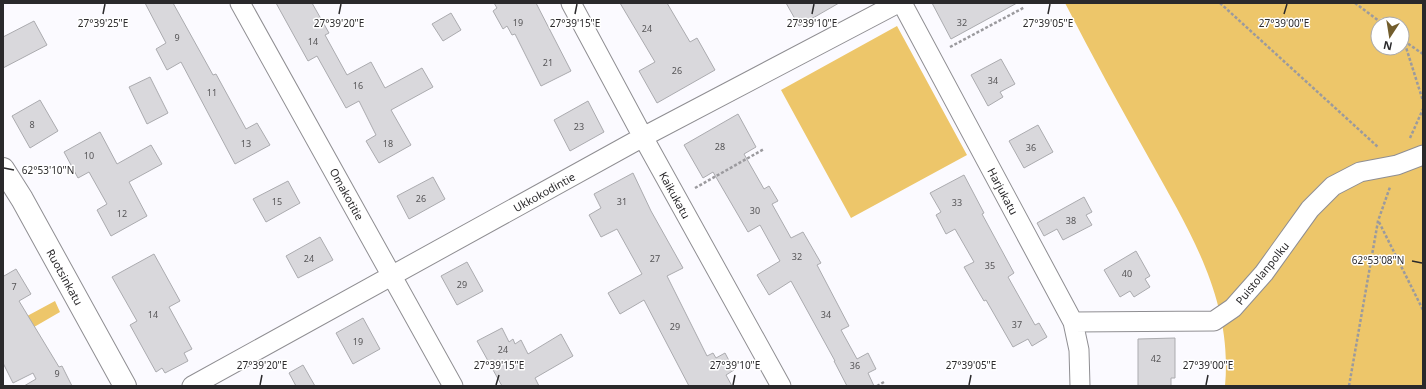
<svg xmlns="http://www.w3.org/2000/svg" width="1426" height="389" font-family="'Noto Sans',sans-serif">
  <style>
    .green { fill: #edc66a; fill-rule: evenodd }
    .building { fill: #d9d8dc; stroke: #ababaf }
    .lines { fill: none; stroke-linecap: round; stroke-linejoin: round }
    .street-casing { stroke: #8f8e92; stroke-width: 21 }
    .secondary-casing { stroke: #8f8e92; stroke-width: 24 }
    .path { stroke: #9b9a9e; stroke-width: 2.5; stroke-dasharray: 3 2; stroke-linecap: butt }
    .street { stroke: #fff; stroke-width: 19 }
    .secondary { stroke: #fff; stroke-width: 22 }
    .ticks { fill: none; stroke: #2a292b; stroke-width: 1.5 }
    .labels { text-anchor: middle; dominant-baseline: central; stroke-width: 3; stroke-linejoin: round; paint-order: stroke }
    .number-label { font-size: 9px; fill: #565557 }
    .street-label { font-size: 11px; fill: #2a292b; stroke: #fff }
    .ticks-label { font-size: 10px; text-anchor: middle; fill: #2a292b; stroke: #fff; stroke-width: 3; stroke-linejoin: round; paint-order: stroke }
  </style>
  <rect width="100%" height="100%" fill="#fbfaff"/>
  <path class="green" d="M 1065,3 L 1423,3 L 1423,386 L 1225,386 C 1233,300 1190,232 1150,160 C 1121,108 1092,56 1065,3 ZM 1378,24 L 1402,24 L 1402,48 L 1378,48 Z
    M 897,26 L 967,155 L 851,218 L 781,90 Z
    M 55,301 L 60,312 L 3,345 L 3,329 Z"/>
  <path class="building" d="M 145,3 L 173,3 L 213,75 L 216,74 L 246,129 L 257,123 L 270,145 L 235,164 L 181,62 L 167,70 L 156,49 L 166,43 Z
    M 276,3 L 312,3 L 329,33 L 325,35 L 347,75 L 371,62 L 385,88 L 422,68 L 433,87 L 391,110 L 411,145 L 379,163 L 366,141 L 376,135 L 359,101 L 346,108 L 317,56 L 308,61 Z
    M 494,3 L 536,3 L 571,71 L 541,86 L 515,34 L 512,35 L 507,26 L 503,29 L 493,11 L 497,8 Z
    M 620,3 L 667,3 L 690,42 L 697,38 L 715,70 L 657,103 L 639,71 L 655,62 Z
    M 786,3 L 839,3 L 799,26 Z
    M 932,3 L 1017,3 L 951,39 Z
    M 451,13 L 461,30 L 443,41 L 432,24 Z
    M 34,21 L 47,45 L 3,68 L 3,37 Z
    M 1001,59 L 1015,84 L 1000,92 L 1003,97 L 988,106 L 971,75 Z
    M 150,77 L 168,113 L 147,124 L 129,87 Z
    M 40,100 L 58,131 L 30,148 L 12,116 Z
    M 588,101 L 604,132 L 570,151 L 554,120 Z
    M 738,114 L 756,147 L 744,154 L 764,189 L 769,186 L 778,201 L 772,204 L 791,238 L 803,232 L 821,263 L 817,265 L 849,326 L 841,330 L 857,359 L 868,353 L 876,369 L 868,373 L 874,386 L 847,386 L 834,361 L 835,361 L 791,281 L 769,295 L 757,275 L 780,261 L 760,225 L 748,232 L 713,172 L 703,178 L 684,145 Z
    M 1038,125 L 1053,152 L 1024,168 L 1009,141 Z
    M 100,132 L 117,164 L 151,145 L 162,164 L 129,182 L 147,216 L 111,236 L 97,210 L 107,204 L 89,172 L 78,178 L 64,152 Z
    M 633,173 L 651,211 L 683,268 L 667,276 L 707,356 L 713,353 L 716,358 L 725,353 L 734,370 L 726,375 L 732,386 L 689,386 L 644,300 L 620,314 L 608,293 L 642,274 L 617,229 L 601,237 L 589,215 L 601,208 L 594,194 Z
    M 964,175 L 984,213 L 982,214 L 1014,273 L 1008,277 L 1035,325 L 1039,323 L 1047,337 L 1032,346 L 1028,339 L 1013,347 L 986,300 L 984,301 L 964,267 L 974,262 L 955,229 L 946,234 L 936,215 L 941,212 L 930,193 Z
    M 433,177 L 445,199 L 409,219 L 397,196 Z
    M 288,181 L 300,203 L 266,222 L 253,199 Z
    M 1084,197 L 1092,212 L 1086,215 L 1092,225 L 1063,240 L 1057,229 L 1044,236 L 1037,223 Z
    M 320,237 L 333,260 L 298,278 L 286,256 Z
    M 1136,251 L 1150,276 L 1145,279 L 1150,287 L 1134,297 L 1130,291 L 1120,297 L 1104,270 Z
    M 154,254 L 180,301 L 169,307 L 192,349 L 184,353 L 188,361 L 165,373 L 162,368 L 156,372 L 130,325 L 137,321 L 112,277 Z
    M 467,262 L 483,291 L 457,305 L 441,276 Z
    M 16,269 L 31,294 L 19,301 L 59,367 L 62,366 L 72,386 L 24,386 L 36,379 L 33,373 L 13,383 L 3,363 L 3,274 L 4,276 Z
    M 363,318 L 380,349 L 353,364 L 336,333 Z
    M 502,328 L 509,342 L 513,339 L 515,344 L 521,340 L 528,354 L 561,334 L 573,356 L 535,378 L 539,386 L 502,386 L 477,341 Z
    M 1175,338 L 1175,378 L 1171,378 L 1171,386 L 1138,386 L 1138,339 Z
    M 303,365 L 315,386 L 296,386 L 289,373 Z"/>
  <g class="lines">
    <g class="street-casing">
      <path id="street" d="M 240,3 L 453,386
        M 571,3 L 643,137 L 781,386
        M 902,3 L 1073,322 L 1079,350 L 1080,386
        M 1073,322 L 1214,321 L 1233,308 L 1264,273 L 1310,209 L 1333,186 L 1360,172 L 1397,165 L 1423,155
        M 192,386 L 643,137 L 898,3"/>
    </g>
    <g class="secondary-casing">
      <path id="secondary" d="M 3,169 L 22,199 L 125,386"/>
    </g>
    <path class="path" d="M 1220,3 L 1378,147
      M 1355,3 L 1383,24
      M 1402,40 L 1404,41 L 1423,101
      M 1404,41 L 1423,54
      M 950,47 L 1025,7
      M 1410,138 L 1423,109
      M 695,188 L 764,149
      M 1379,222 L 1423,310
      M 877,386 L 884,382
      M 1349,386 L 1378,221 L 1390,187"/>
    <use href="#street" class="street"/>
    <use href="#secondary" class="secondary"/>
  </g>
  <path class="ticks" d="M 103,14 L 105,4M 339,14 L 341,4M 575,14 L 577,4M 812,14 L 814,4M 1048,14 L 1050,4M 1284,14 L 1287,4M 4,168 L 14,170M 1412,261 L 1422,263M 260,385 L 262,375M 496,385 L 499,375M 733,385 L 735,375M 969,385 L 971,375M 1206,385 L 1208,375"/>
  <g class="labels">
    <g class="number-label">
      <text x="518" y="22">19</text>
      <text x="962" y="22">32</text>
      <text x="647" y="28">24</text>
      <text x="177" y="37">9</text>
      <text x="313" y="41">14</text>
      <text x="548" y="62">21</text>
      <text x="677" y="70">26</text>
      <text x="993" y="80">34</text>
      <text x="358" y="85">16</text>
      <text x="212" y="92">11</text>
      <text x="32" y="124">8</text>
      <text x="579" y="126">23</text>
      <text x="246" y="143">13</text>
      <text x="388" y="143">18</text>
      <text x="720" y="146">28</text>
      <text x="1031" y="147">36</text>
      <text x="89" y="155">10</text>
      <text x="421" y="198">26</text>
      <text x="277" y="201">15</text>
      <text x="622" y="201">31</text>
      <text x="957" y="202">33</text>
      <text x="755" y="210">30</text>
      <text x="122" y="213">12</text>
      <text x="1071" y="220">38</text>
      <text x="797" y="256">32</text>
      <text x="309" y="258">24</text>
      <text x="655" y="258">27</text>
      <text x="990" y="265">35</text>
      <text x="1127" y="273">40</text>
      <text x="462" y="284">29</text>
      <text x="14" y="286">7</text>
      <text x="153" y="314">14</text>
      <text x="826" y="314">34</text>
      <text x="1017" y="324">37</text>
      <text x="675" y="326">29</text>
      <text x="358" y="341">19</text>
      <text x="503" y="349">24</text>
      <text x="1156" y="358">42</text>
      <text x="855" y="365">36</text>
      <text x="57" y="373">9</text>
    </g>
    <g class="street-label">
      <text transform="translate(1003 191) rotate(62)">Harjukatu</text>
      <text transform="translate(544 192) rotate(-29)">Ukkokodintie</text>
      <text transform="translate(347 194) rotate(61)">Omakotitie</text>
      <text transform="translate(675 195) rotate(61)">Kaikukatu</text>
      <text transform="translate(1262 273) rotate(-51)">Puistolanpolku</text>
      <text transform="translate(65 277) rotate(61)">Ruotsinkatu</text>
    </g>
  </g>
  <g class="ticks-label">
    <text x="103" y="27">27°39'25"E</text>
    <text x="339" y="27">27°39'20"E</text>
    <text x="575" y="27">27°39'15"E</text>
    <text x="812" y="27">27°39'10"E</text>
    <text x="1048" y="27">27°39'05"E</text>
    <text x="1284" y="27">27°39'00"E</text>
    <text x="48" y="174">62°53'10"N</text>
    <text x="1378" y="264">62°53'08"N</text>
    <text x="262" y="369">27°39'20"E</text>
    <text x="499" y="369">27°39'15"E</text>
    <text x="735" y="369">27°39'10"E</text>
    <text x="971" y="369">27°39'05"E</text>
    <text x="1208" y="369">27°39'00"E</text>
  </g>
  <rect width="1426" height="389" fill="none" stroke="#2a292b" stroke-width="8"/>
  <g transform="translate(1390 36) rotate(192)"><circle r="19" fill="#ffffff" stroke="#aaa9aa"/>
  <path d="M0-3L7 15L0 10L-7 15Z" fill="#725d2c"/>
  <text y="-6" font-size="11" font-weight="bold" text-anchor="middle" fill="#2a292b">N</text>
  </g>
</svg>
